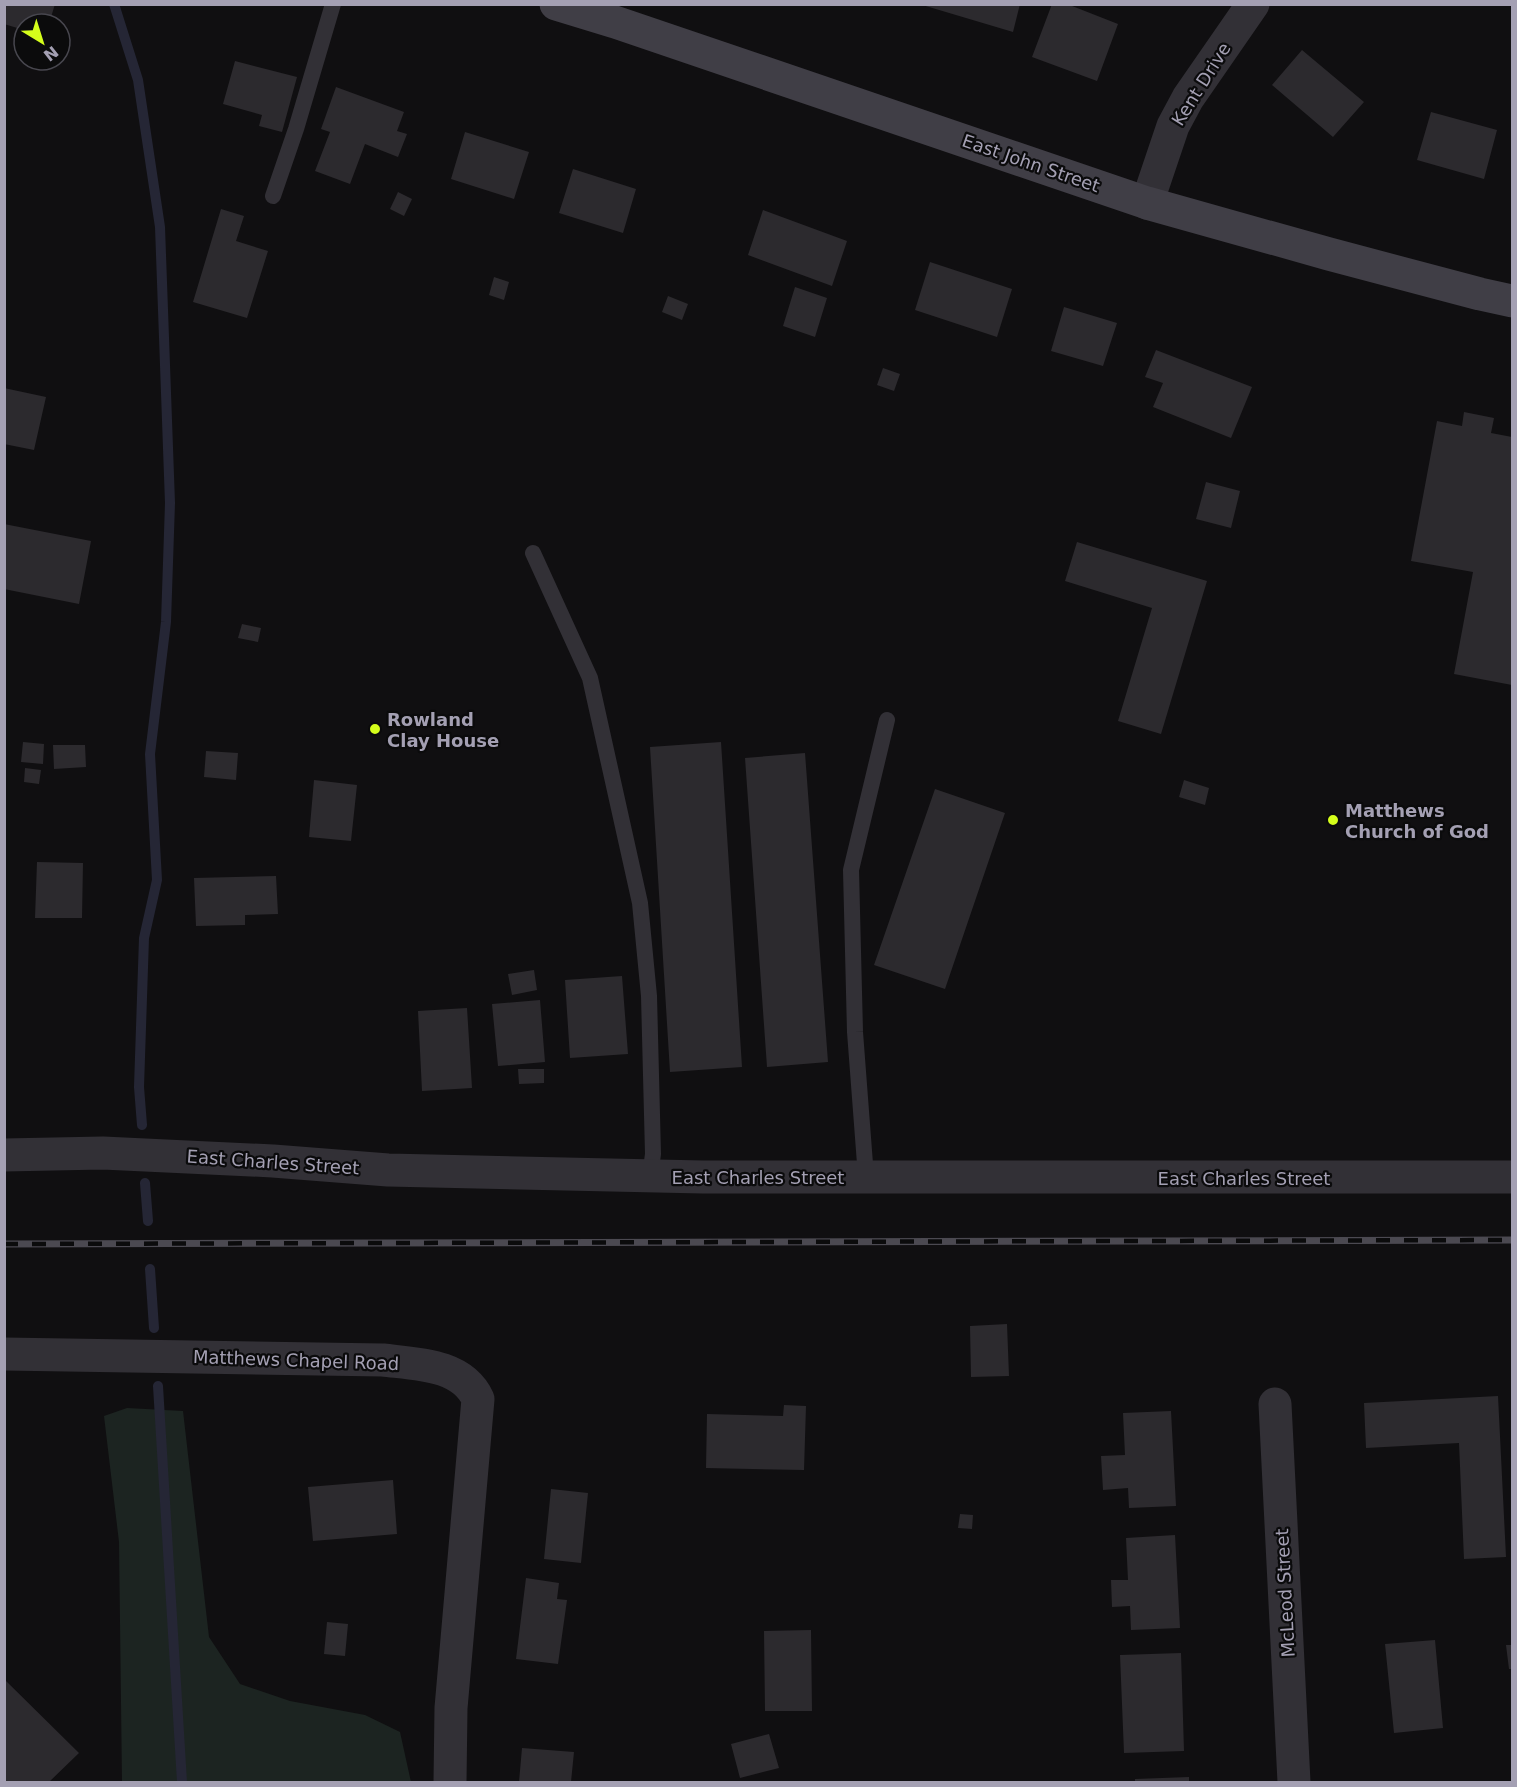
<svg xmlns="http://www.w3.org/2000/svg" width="1517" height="1787" font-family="'DejaVu Sans',sans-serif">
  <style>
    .green { fill: #1c2421 }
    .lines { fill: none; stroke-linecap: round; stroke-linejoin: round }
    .stream { stroke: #252635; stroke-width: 10 }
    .building { fill: #2c2a2e }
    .service { stroke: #323036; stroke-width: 16 }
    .minor { stroke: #323036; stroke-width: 33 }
    .tertiary { stroke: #323036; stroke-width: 33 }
    .secondary { stroke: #403e46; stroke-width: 33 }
    .rail-casing { stroke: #4b4951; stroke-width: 7 }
    .rail { stroke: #0b0b0c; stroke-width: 4.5; stroke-dasharray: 14; stroke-linecap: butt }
    .poi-dot { fill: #d5fe1b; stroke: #0b0b0c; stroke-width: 2 }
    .labels { text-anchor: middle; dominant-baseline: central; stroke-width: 4.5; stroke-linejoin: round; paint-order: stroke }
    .street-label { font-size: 18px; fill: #a4a0b3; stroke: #0b0b0c }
    .poi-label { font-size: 18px; font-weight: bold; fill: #a4a0b3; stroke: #0b0b0c; text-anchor: start }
  </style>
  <rect width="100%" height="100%" fill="#100f11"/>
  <path class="green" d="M 127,1408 L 183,1411 L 209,1637 L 240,1684 L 290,1701 L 365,1715 L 400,1732 L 411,1782 L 122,1782 L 119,1542 L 104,1416 Z"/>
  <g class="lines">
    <path class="stream" d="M 114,4 L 138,80 L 160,227 L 170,503 L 166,622 L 150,754 L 157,880 L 144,938 L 139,1087 L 142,1125
      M 145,1183 L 148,1221
      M 150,1269 L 154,1328
      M 158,1386 L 182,1782"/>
  </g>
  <path class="building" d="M 4,4 L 55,4 L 49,24 L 24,24 L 24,30 L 4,24 Z
    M 919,4 L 1020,4 L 1013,32 Z
    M 1052,4 L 1067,4 L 1118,24 L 1097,81 L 1032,57 Z
    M 1302,50 L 1364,102 L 1333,137 L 1272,85 Z
    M 235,61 L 297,77 L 282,132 L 259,126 L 262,115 L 223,104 Z
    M 336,87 L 404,112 L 397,131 L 407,134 L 398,157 L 365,144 L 350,184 L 315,171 L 330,132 L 321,129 Z
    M 1431,112 L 1497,130 L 1484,179 L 1417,160 Z
    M 465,132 L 529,152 L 514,199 L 451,179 Z
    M 573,169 L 636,189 L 623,233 L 559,213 Z
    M 398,192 L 412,199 L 404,216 L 390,209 Z
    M 221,209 L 244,216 L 236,241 L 268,251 L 247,318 L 193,302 Z
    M 763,210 L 847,241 L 832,286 L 748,255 Z
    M 930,262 L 1012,289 L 997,337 L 915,310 Z
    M 494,277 L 509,282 L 504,300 L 489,295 Z
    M 795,287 L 827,298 L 815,337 L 783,326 Z
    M 668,296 L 688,304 L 682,320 L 662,312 Z
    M 1064,307 L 1117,323 L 1103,366 L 1051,351 Z
    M 1156,350 L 1252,387 L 1231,438 L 1153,407 L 1163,383 L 1145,377 Z
    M 883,368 L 900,374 L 894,391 L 877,385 Z
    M 4,388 L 46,397 L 34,450 L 4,444 Z
    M 1464,412 L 1494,418 L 1491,433 L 1512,437 L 1512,685 L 1454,674 L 1473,572 L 1411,561 L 1437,421 L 1462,426 Z
    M 1206,482 L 1240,491 L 1231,528 L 1196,519 Z
    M 4,524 L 91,541 L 79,604 L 4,589 Z
    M 1077,542 L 1207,581 L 1161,734 L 1118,721 L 1152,608 L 1065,581 Z
    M 242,624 L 261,628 L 258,642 L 238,638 Z
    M 23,742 L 44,744 L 43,764 L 21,762 Z
    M 721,742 L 742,1067 L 670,1072 L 650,747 Z
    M 53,745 L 85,745 L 86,767 L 54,769 Z
    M 206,751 L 238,753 L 236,780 L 204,777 Z
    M 805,753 L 828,1062 L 767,1067 L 745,758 Z
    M 25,768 L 41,770 L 39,784 L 24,782 Z
    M 314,780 L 357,785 L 351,841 L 309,837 Z
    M 1184,780 L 1209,788 L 1205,805 L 1179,797 Z
    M 935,789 L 1005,813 L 945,989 L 874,965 Z
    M 37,862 L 83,863 L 82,918 L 35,918 Z
    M 276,876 L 278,914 L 245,915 L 245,925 L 196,926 L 194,878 Z
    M 534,970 L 537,990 L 512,995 L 508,974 Z
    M 622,976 L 628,1054 L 570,1058 L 565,980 Z
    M 540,1000 L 545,1062 L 498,1066 L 492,1004 Z
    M 467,1008 L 472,1088 L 422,1091 L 418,1011 Z
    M 518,1069 L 544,1069 L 544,1083 L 519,1084 Z
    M 1007,1324 L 1009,1376 L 971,1377 L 970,1326 Z
    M 1498,1396 L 1506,1557 L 1464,1559 L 1459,1443 L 1366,1448 L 1364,1403 Z
    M 784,1405 L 806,1406 L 804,1470 L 706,1468 L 707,1414 L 783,1416 Z
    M 1171,1411 L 1176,1506 L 1129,1508 L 1128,1488 L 1103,1490 L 1101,1456 L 1125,1455 L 1123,1413 Z
    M 393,1480 L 397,1534 L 313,1541 L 308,1487 Z
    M 551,1489 L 588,1493 L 581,1563 L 544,1559 Z
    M 960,1514 L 973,1515 L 972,1529 L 958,1528 Z
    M 1175,1535 L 1180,1628 L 1131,1630 L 1130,1606 L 1112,1607 L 1111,1580 L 1128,1580 L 1126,1538 Z
    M 526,1578 L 559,1583 L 557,1599 L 567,1600 L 558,1664 L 516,1659 Z
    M 327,1622 L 348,1624 L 345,1656 L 324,1654 Z
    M 811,1630 L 812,1711 L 765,1711 L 764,1631 Z
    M 1435,1640 L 1443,1728 L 1394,1733 L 1385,1644 Z
    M 1506,1645 L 1512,1645 L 1512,1669 L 1509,1669 Z
    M 1181,1653 L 1184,1751 L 1124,1753 L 1120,1655 Z
    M 4,1679 L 79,1753 L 49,1782 L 4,1782 Z
    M 769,1734 L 779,1768 L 740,1778 L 731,1744 Z
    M 522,1748 L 574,1752 L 571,1782 L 519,1782 Z
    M 1189,1777 L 1189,1782 L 1135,1782 L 1135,1779 Z"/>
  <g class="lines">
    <path class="service" d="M 273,196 L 296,129 L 333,4
      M 533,553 L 590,678 L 640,903 L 649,996 L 653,1154 L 650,1176
      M 866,1177 L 855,1032 L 851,870 L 887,720"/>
    <path class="minor" d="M 1147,203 L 1173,126 L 1188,98 L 1253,4
      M 4,1354 L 383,1360 C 417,1364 462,1364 478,1399 L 451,1708 L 450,1782
      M 1275,1404 L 1294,1782"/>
    <path class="tertiary" d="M 4,1155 L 103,1153 L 273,1161 L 388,1170 L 703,1177 L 1512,1177"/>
    <path class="secondary" d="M 556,4 L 615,22 L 1147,203 L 1329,254 L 1480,294 L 1512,301"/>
    <g class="rail-casing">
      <path id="rail" d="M 4,1244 L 1512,1240"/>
    </g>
    <use href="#rail" class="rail"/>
  </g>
  <g class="poi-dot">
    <circle cx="375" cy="729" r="6"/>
    <circle cx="1333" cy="820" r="6"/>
  </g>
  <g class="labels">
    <g class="street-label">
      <text transform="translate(1201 84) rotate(-58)">Kent Drive</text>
      <text transform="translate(1031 163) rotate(19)">East John Street</text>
      <text transform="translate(273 1162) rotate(4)">East Charles Street</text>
      <text x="758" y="1177">East Charles Street</text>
      <text x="1244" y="1178">East Charles Street</text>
      <text transform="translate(296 1360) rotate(2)">Matthews Chapel Road</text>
      <text transform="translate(1285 1593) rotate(-93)">McLeod Street</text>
    </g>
    <g class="poi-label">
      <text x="387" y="719">Rowland<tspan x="387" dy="21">Clay House</tspan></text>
      <text x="1345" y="810">Matthews<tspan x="1345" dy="21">Church of God</tspan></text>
    </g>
  </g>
  <rect width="1517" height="1787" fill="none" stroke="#a4a0b3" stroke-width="12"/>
  <g transform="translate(42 42) rotate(142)"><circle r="28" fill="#0b0b0c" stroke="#48474f" stroke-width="1.5"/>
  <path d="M0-4.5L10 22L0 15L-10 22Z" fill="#d5fe1b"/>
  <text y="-9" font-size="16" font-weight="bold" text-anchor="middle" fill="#a4a0b3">N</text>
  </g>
</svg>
